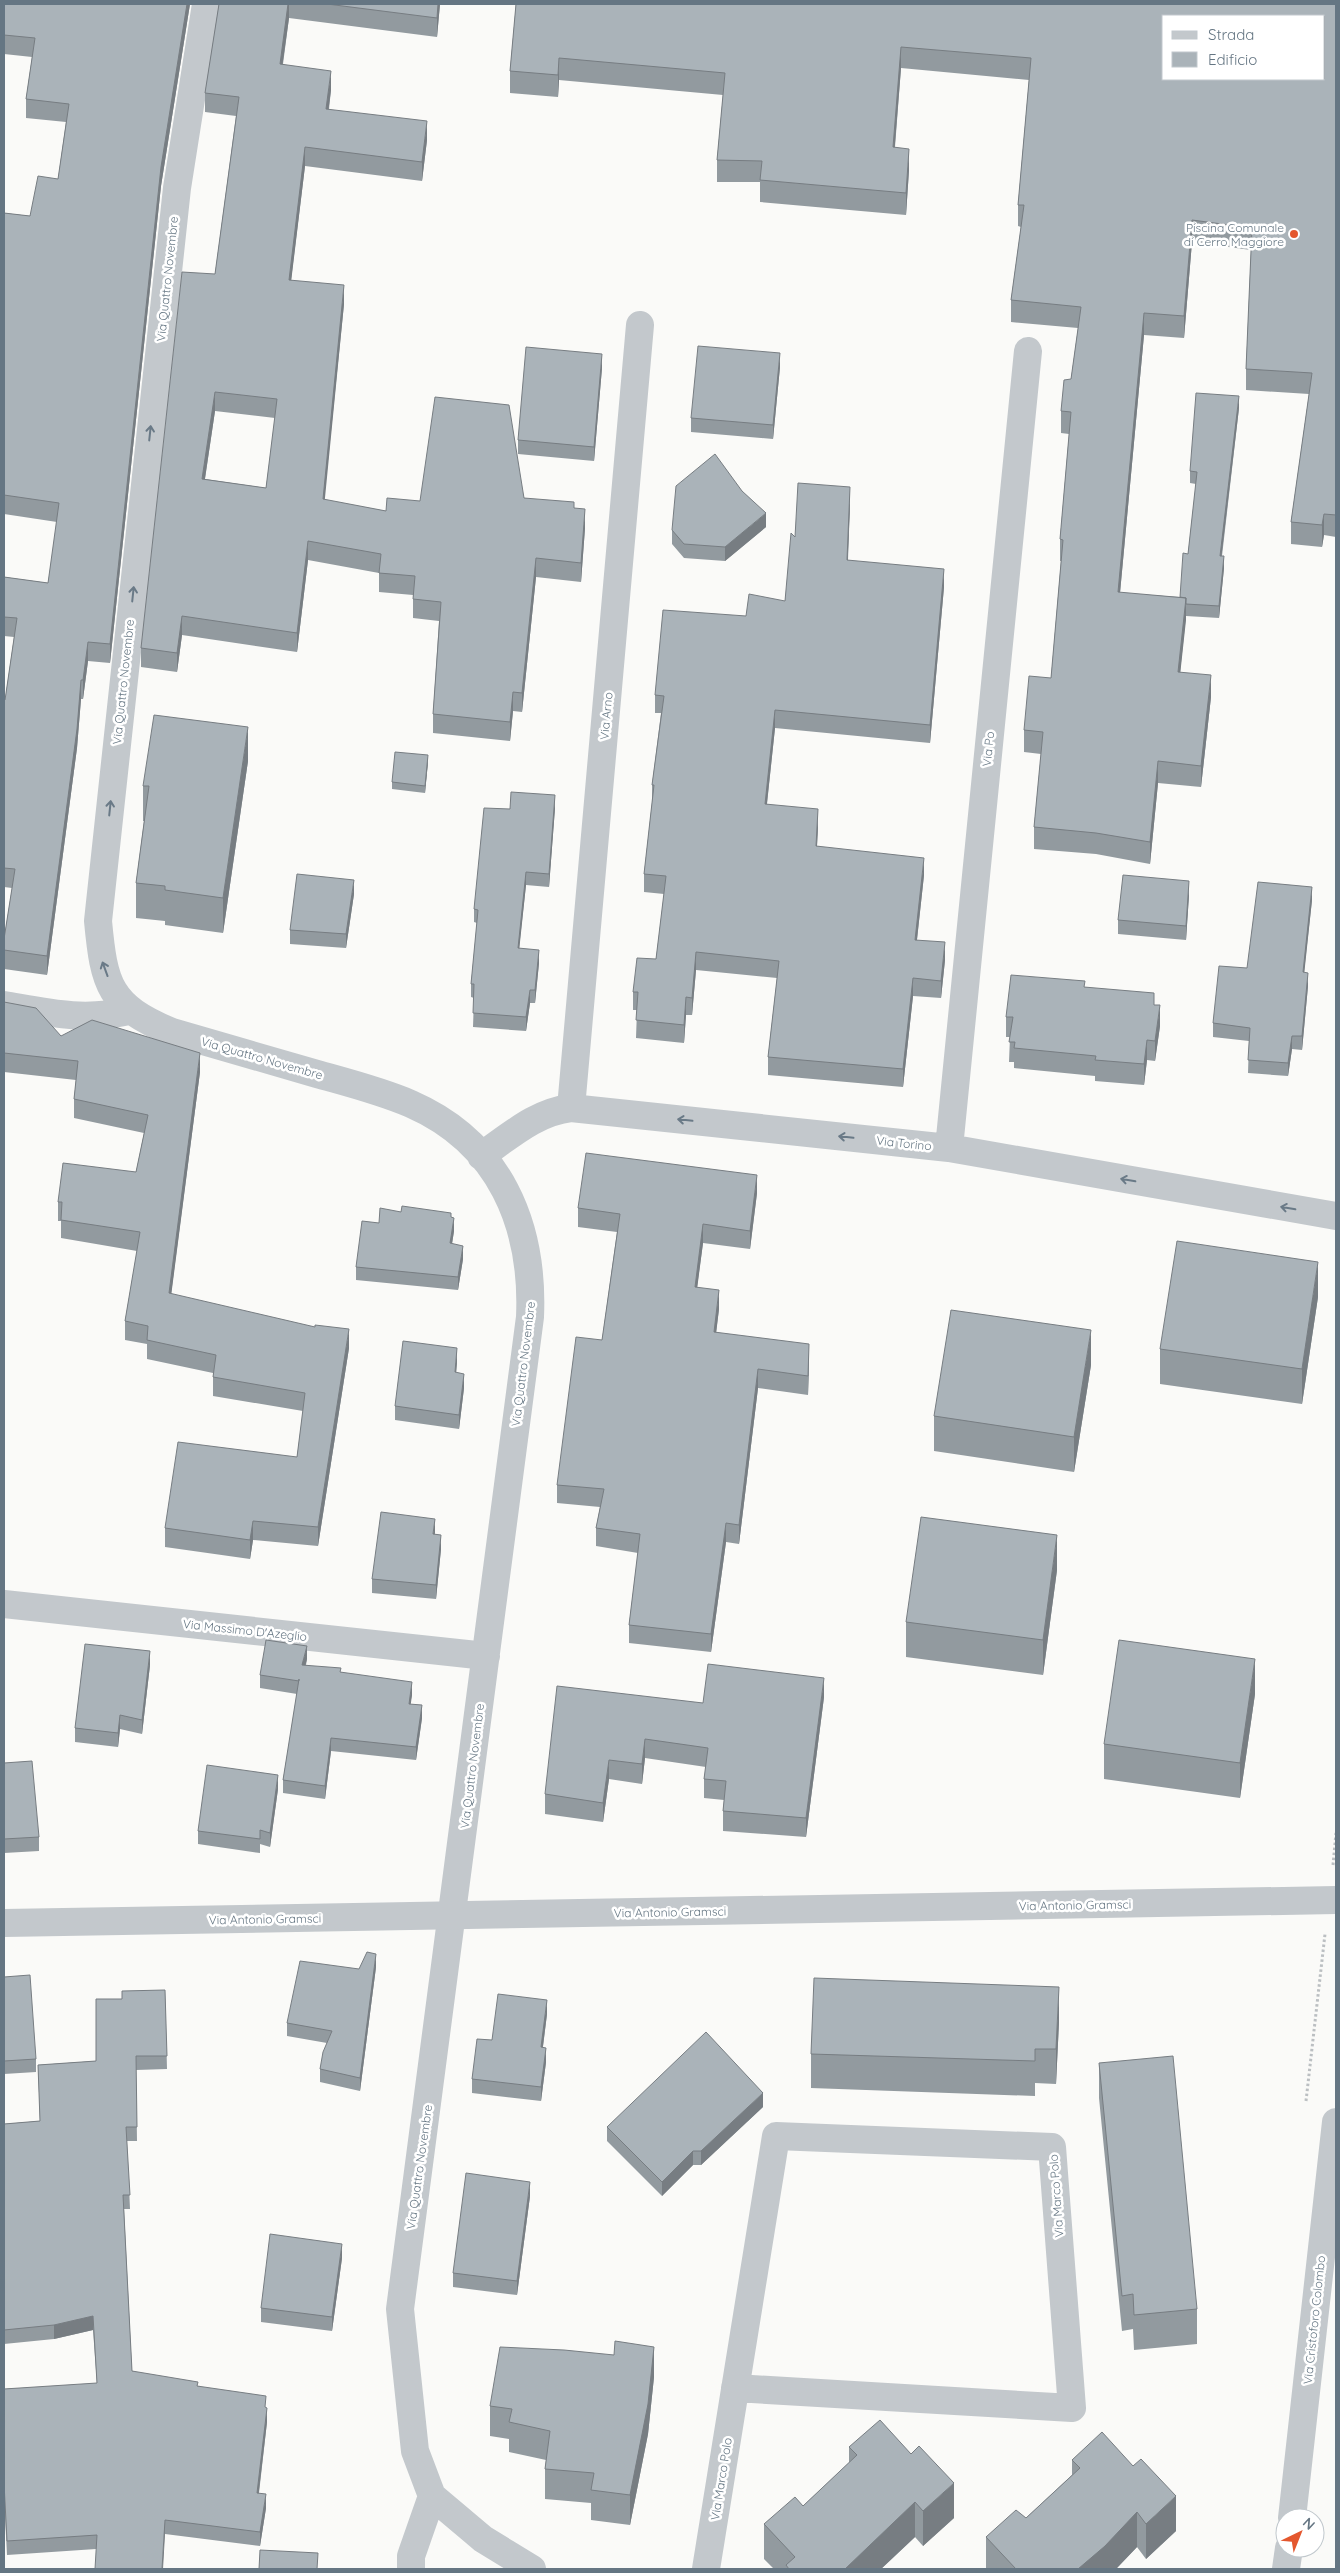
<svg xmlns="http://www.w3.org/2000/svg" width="1340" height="2573" font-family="Quicksand,sans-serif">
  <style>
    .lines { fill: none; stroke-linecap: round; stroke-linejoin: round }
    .path { stroke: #bbbfc2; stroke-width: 3; stroke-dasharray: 2.5 2.5; stroke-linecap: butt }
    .minor { stroke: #c3c8cc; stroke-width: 28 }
    .tertiary { stroke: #c3c8cc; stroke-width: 28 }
    .wall { fill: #929a9f; fill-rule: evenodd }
    .shaded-wall { fill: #777d82 }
    .building { fill: #aab3b9; stroke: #777d82; fill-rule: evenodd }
    .oneway { stroke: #6a7a87 }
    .poi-dot { fill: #e4572e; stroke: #fff; stroke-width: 2 }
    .labels { text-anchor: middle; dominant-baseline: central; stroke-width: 5; stroke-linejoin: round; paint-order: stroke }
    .poi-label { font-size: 12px; fill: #657683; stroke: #fff; text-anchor: end }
    .street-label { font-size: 12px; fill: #657683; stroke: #fff }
  </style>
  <rect width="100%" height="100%" fill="#fafaf8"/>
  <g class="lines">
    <path class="path" d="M 1333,1865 L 1336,1833
      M 1306,2101 L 1325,1934"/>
    <path class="minor" d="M 206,4 L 177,188 L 98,921 C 104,985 109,1006 172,1032 C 220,1046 269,1060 317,1074 C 349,1083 381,1091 411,1104 C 500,1143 534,1225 530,1317 L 400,2309 L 415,2451 L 432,2496 L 483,2539 L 532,2569
      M 4,1005 C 50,1013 82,1021 129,1011
      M 571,1108 L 640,325
      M 949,1148 L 1028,351
      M 481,1156 C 510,1136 536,1112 571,1108 L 949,1148 L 1336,1216
      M 4,1604 L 486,1656
      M 411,2569 L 411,2556 L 432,2496
      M 706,2569 L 776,2136 L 1052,2147 L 1072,2408 L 735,2388"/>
    <path class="tertiary" d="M 4,1923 L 1336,1900
      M 1292,2518 L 1336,2122
      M 1286,2569 L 1289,2548"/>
  </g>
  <path class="wall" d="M 4,4 L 190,4 L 161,186 L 110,663 L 88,661 L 83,699 L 81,699 L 77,748 L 47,975 L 4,969 L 4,939 L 12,888 L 4,887 L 4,700 L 5,700 L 14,637 L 4,636 L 4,577 L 48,583 L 57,522 L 4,514 L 4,213 L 30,216 L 58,179 L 66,122 L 26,118 L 26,99 L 32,57 L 4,54 Z
    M 219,4 L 440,4 L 437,37 L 289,18 L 283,64 L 331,90 L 329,109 L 427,140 L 422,181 L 305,166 L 291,280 L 344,304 L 324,500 L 386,511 L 420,501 L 524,498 L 574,508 L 585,528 L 581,582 L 536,577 L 522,712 L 513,711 L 510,741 L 433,733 L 433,714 L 439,621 L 413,618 L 413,595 L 379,592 L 379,573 L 308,560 L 297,652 L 182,635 L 177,672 L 141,667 L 141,648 L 215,274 L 236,116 L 205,112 L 205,93 ZM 215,411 L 275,418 L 266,488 L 205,479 Z
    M 516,4 L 1336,4 L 1336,537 L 1324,535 L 1322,547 L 1291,544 L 1291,522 L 1309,394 L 1246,390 L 1246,369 L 1251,250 L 1192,242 L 1184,338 L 1144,335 L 1120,593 L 1180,597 L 1188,554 L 1196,484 L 1190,483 L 1190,471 L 1239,408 L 1222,556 L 1224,568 L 1219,618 L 1186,616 L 1180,672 L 1211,697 L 1201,787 L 1158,783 L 1150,864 L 1096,854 L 1034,849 L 1034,827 L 1041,754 L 1024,752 L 1024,730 L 1051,678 L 1061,561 L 1060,561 L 1060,539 L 1069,434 L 1061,433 L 1061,411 L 1071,379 L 1078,328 L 1011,322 L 1011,300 L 1021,227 L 1018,226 L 1018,205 L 1029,80 L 901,68 L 895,147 L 909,170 L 906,215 L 760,202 L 760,182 L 717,182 L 717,160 L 723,95 L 559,80 L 558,97 L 510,93 L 510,71 Z
    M 780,367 L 773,439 L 691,432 L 691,418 Z
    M 602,368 L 594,461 L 518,454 L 518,440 Z
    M 850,504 L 848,560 L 944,587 L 930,743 L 775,728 L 767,804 L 818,827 L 817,846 L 924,875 L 917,940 L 945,960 L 941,998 L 913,996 L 903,1087 L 768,1075 L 768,1057 L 777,978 L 696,970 L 692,1015 L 686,1015 L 684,1043 L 636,1038 L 637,1010 L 633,1010 L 633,992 L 656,959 L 664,894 L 644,892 L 644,874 L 652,803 L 652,785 L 661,713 L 655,713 L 655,695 L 746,616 L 785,601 L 795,537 Z
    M 766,527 L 725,561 L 684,558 L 672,544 L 672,530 Z
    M 248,761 L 223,933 L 165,925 L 165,921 L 136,918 L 136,883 L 144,821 L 143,821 L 143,786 Z
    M 428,762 L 425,793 L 392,789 L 392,782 Z
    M 555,808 L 549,887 L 526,885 L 519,948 L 539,963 L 535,1003 L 530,1003 L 526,1031 L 473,1027 L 474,998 L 471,997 L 471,984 L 477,923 L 474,922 L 474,909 L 510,809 Z
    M 354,894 L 346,948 L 290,944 L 290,930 Z
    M 1189,895 L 1186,940 L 1118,934 L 1118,920 Z
    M 1312,900 L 1304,972 L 1308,986 L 1302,1050 L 1292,1049 L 1288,1076 L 1248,1073 L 1249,1041 L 1213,1037 L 1213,1023 L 1247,968 Z
    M 1085,987 L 1154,1005 L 1160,1026 L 1155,1061 L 1147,1060 L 1144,1085 L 1095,1081 L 1095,1076 L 1014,1068 L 1014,1062 L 1009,1062 L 1010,1037 L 1006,1037 L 1006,1017 Z
    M 4,1002 L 61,1036 L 200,1072 L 171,1294 L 349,1348 L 318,1546 L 253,1540 L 250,1559 L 165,1547 L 165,1528 L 297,1457 L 303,1411 L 213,1396 L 213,1373 L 147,1359 L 147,1344 L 125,1340 L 125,1321 L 137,1251 L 61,1238 L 61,1221 L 58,1221 L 58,1202 L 136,1172 L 144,1133 L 74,1118 L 74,1099 L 76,1080 L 4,1072 Z
    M 757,1193 L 750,1249 L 703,1243 L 697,1287 L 719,1309 L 716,1332 L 809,1362 L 808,1395 L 758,1388 L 739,1544 L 726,1542 L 711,1652 L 629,1643 L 629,1625 L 638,1553 L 596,1546 L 596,1528 L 600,1507 L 557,1503 L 557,1485 L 602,1340 L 617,1232 L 578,1227 L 578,1208 Z
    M 401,1212 L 451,1217 L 454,1231 L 452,1244 L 463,1259 L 458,1290 L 356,1280 L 356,1267 L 379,1223 Z
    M 1318,1297 L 1302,1404 L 1160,1384 L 1160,1349 Z
    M 457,1362 L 456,1373 L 464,1388 L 459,1429 L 395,1420 L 395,1406 Z
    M 1091,1365 L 1074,1472 L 934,1451 L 934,1416 Z
    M 435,1534 L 441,1549 L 436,1599 L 372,1593 L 372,1579 Z
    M 1057,1570 L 1043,1675 L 906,1657 L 906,1622 Z
    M 307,1659 L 306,1665 L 341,1672 L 412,1695 L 410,1704 L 422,1718 L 416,1760 L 331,1751 L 325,1799 L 283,1793 L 283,1780 L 297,1694 L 260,1688 L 260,1675 Z
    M 150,1665 L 142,1734 L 120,1729 L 118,1747 L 75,1742 L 75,1728 Z
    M 1255,1694 L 1240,1798 L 1104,1779 L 1104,1744 Z
    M 824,1697 L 806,1837 L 723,1831 L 723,1811 L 724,1800 L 704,1798 L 704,1779 L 706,1767 L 645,1758 L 642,1784 L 609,1779 L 603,1822 L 545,1814 L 545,1794 L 703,1703 Z
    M 4,1763 L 39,1837 L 39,1851 L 4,1853 Z
    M 278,1789 L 270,1847 L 260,1844 L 260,1853 L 198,1844 L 198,1831 Z
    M 376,1967 L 360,2091 L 320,2082 L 320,2069 L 327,2043 L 287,2036 L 287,2023 L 359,1969 Z
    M 4,1977 L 36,2059 L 36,2072 L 4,2074 Z
    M 165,1990 L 167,2069 L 136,2070 L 137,2141 L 127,2141 L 130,2209 L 124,2209 L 132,2371 L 198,2386 L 266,2408 L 267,2422 L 259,2493 L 266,2508 L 260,2546 L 165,2534 L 96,2549 L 7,2555 L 4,2497 L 4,2389 L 97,2384 L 93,2330 L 54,2339 L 4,2344 L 4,2124 L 40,2121 L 38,2065 L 96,2061 L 122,1999 Z
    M 547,2014 L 543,2047 L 546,2062 L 541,2101 L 472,2093 L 472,2079 L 492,2040 Z
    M 1059,2022 L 1056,2084 L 1035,2083 L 1035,2096 L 811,2088 L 811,2054 Z
    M 1099,2063 L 1197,2309 L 1197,2344 L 1134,2350 L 1133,2329 L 1122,2331 L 1099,2098 Z
    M 763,2107 L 701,2165 L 693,2165 L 662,2196 L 607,2141 L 607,2127 Z
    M 530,2196 L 517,2295 L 453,2287 L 453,2273 Z
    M 342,2258 L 332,2331 L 261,2322 L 261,2308 Z
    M 654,2377 L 648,2434 L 630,2525 L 591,2520 L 591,2503 L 545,2499 L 545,2469 L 546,2460 L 509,2452 L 509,2439 L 490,2436 L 490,2406 Z
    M 849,2447 L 954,2518 L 923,2546 L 915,2537 L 881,2569 L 774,2569 L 764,2559 L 764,2524 L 803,2506 L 849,2463 Z
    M 1072,2460 L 1176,2531 L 1146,2559 L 1137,2547 L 1116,2569 L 986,2569 L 986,2537 L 1026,2518 L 1072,2475 Z"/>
  <path class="shaded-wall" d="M 187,4 L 190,4 L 161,186 L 110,663 L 110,644 L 161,167 Z
    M 288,4 L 289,4 L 289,18 L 280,82 L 280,64 Z
    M 438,4 L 440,4 L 437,37 L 437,18 Z
    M 901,47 L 901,68 L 893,168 L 893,147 Z
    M 559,58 L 559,80 L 558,97 L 558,75 Z
    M 331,71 L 331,90 L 326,128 L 326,109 Z
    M 427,121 L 427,140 L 422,181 L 422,162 Z
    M 305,147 L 305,166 L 289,299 L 289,280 Z
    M 909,149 L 909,170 L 906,215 L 906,193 Z
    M 1192,220 L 1192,242 L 1184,338 L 1184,316 Z
    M 344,285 L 344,304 L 323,518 L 323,499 Z
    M 1144,313 L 1144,335 L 1118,614 L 1118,592 Z
    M 780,353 L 780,367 L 773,439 L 773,425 Z
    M 602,354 L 602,368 L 594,461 L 594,447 Z
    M 215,392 L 215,411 L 202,498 L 202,479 Z
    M 1239,396 L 1239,408 L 1220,568 L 1220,556 Z
    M 850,487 L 850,504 L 847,578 L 847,560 Z
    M 585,509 L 585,528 L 581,582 L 581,563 Z
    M 766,513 L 766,527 L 725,561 L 725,547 Z
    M 1324,514 L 1324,535 L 1322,547 L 1322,525 Z
    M 308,541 L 308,560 L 297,652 L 297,633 Z
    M 1224,556 L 1224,568 L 1219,618 L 1219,606 Z
    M 536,558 L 536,577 L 522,712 L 522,693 Z
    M 944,569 L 944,587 L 930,743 L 930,725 Z
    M 1186,598 L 1186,620 L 1178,694 L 1178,672 Z
    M 182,616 L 182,635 L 177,672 L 177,653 Z
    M 88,642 L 88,661 L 83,699 L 83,680 Z
    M 1211,675 L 1211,697 L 1201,787 L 1201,766 Z
    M 81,680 L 81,699 L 77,748 L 47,975 L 47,956 Z
    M 513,692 L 513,711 L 510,741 L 510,722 Z
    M 775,710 L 775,728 L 765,821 L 765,804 Z
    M 248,727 L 248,761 L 223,933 L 223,898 Z
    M 428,755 L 428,762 L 425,793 L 425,786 Z
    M 1158,761 L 1158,783 L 1150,864 L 1150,842 Z
    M 555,795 L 555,808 L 549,887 L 549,874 Z
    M 818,809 L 818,827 L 816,864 L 816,846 Z
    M 924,858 L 924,875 L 915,957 L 915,940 Z
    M 526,872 L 526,885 L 518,961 L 518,948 Z
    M 354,880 L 354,894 L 346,948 L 346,934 Z
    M 1189,881 L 1189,895 L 1186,940 L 1186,926 Z
    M 1312,887 L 1312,900 L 1303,985 L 1303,972 Z
    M 945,942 L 945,960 L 941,998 L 941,981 Z
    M 539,950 L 539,963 L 535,1003 L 535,990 Z
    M 696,952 L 696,970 L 692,1015 L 692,998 Z
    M 1308,973 L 1308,986 L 1302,1050 L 1302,1036 Z
    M 913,978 L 913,996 L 903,1087 L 903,1069 Z
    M 530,990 L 530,1003 L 526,1031 L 526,1017 Z
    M 686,997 L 686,1015 L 684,1043 L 684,1025 Z
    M 1160,1005 L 1160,1026 L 1155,1061 L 1155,1041 Z
    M 1292,1036 L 1292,1049 L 1288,1076 L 1288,1063 Z
    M 1147,1040 L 1147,1060 L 1144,1085 L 1144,1064 Z
    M 200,1053 L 200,1072 L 169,1312 L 169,1293 Z
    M 757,1175 L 757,1193 L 750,1249 L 750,1231 Z
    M 454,1218 L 454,1231 L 450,1256 L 450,1243 Z
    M 703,1224 L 703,1243 L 695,1305 L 695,1287 Z
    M 463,1246 L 463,1259 L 458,1290 L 458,1277 Z
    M 1318,1262 L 1318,1297 L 1302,1404 L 1302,1369 Z
    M 719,1290 L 719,1309 L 714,1351 L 714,1332 Z
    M 349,1329 L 349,1348 L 318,1546 L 318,1527 Z
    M 1091,1330 L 1091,1365 L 1074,1472 L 1074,1437 Z
    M 809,1344 L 809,1362 L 808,1395 L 808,1376 Z
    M 457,1348 L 457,1362 L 455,1386 L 455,1372 Z
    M 758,1369 L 758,1388 L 739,1544 L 739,1525 Z
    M 464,1374 L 464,1388 L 459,1429 L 459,1415 Z
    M 435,1519 L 435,1533 L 433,1548 L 433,1534 Z
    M 253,1521 L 253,1540 L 250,1559 L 250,1540 Z
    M 726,1523 L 726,1542 L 711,1652 L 711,1634 Z
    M 441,1535 L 441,1549 L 436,1599 L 436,1585 Z
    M 1057,1535 L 1057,1570 L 1043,1675 L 1043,1640 Z
    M 307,1646 L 307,1659 L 302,1678 L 302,1665 Z
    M 150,1651 L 150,1665 L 142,1734 L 142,1720 Z
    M 1255,1659 L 1255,1694 L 1240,1798 L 1240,1763 Z
    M 824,1678 L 824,1697 L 806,1837 L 806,1818 Z
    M 412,1682 L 412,1695 L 409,1717 L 409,1704 Z
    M 422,1705 L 422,1718 L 416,1760 L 416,1747 Z
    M 120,1715 L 120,1729 L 118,1747 L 118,1733 Z
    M 331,1738 L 331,1751 L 325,1799 L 325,1786 Z
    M 645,1739 L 645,1758 L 642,1784 L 642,1764 Z
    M 609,1760 L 609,1779 L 603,1822 L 603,1803 Z
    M 278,1775 L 278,1789 L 270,1847 L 270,1833 Z
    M 376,1954 L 376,1967 L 360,2091 L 360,2078 Z
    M 1059,1987 L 1059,2022 L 1056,2084 L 1056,2049 Z
    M 547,2000 L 547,2014 L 541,2061 L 541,2047 Z
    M 546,2048 L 546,2062 L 541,2101 L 541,2087 Z
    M 763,2093 L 763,2107 L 701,2165 L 701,2151 Z
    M 693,2151 L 693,2165 L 662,2196 L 662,2182 Z
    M 530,2182 L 530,2196 L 517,2295 L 517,2281 Z
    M 342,2244 L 342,2258 L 332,2331 L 332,2317 Z
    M 93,2316 L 93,2330 L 54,2339 L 54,2325 Z
    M 654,2347 L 654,2377 L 648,2434 L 630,2525 L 630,2495 Z
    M 267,2408 L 267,2422 L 257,2507 L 257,2493 Z
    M 954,2483 L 954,2518 L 923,2546 L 923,2511 Z
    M 266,2494 L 266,2508 L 260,2546 L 260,2532 Z
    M 1176,2496 L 1176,2531 L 1146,2559 L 1146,2524 Z
    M 915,2502 L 915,2537 L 881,2569 L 845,2569 Z
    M 1137,2512 L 1137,2547 L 1116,2569 L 1078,2569 Z
    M 165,2520 L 165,2534 L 163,2569 L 162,2569 Z"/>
  <path class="building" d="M 4,4 L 187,4 L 161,167 L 110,644 L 88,642 L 83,680 L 81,680 L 77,729 L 47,956 L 4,950 L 4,939 L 15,869 L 4,868 L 4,700 L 5,700 L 17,618 L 4,617 L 4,577 L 48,583 L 59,503 L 4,495 L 4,213 L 30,216 L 38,176 L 58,179 L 69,104 L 26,99 L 35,38 L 4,35 Z
    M 219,4 L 288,4 L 280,64 L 331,71 L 326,109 L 427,121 L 422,162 L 305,147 L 289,280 L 344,285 L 323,499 L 386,511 L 387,498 L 420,501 L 435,397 L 509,405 L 524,498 L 574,502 L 574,508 L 585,509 L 581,563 L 536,558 L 522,693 L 513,692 L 510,722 L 433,714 L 441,602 L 413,599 L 415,576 L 379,573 L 381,554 L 308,541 L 297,633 L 182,616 L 177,653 L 141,648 L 182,272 L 215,274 L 239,97 L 205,93 ZM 215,392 L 277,399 L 266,488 L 202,479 Z
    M 327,4 L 438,4 L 437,18 Z
    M 516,4 L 1336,4 L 1336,515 L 1324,514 L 1322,525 L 1291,522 L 1312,373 L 1246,369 L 1252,228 L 1192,220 L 1184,316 L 1144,313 L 1118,592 L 1186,598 L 1178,672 L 1211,675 L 1201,766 L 1158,761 L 1150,842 L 1096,833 L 1034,827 L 1043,732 L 1024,730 L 1029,676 L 1051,678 L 1063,540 L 1060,539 L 1071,412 L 1061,411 L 1064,380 L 1071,379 L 1081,307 L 1011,300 L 1024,205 L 1018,205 L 1031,58 L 901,47 L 893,147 L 909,149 L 906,193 L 760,180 L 762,161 L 717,160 L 725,73 L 559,58 L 558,75 L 510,71 ZM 1164,16 L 1324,16 L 1324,79 L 1164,79 Z
    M 698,346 L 780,353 L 773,425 L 691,418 Z
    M 526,347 L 602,354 L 594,447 L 518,440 Z
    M 1196,393 L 1239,396 L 1220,556 L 1224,556 L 1219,606 L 1186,604 L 1186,598 L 1180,597 L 1183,553 L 1188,554 L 1197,472 L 1190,471 Z
    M 715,454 L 742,491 L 766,513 L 725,547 L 684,544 L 672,530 L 676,486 Z
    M 798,483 L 850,487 L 847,560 L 944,569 L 930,725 L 775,710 L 765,804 L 818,809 L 816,846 L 924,858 L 915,940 L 945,942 L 941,981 L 913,978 L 903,1069 L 768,1057 L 779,961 L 696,952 L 692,998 L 686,997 L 684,1025 L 636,1020 L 638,992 L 633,992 L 637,958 L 656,959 L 666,876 L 644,874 L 654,785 L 652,785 L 664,696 L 655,695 L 663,610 L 746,616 L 749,594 L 785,601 L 791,533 L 795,537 Z
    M 154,715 L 248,727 L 223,898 L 165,890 L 165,886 L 136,883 L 149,786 L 143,786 Z
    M 395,752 L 428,755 L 425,786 L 392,782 Z
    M 511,792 L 555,795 L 549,874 L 526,872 L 518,948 L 539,950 L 535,990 L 530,990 L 526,1017 L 473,1013 L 474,984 L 471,984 L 478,910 L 474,909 L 484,808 L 510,809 Z
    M 297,874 L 354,880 L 346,934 L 290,930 Z
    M 1123,875 L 1189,881 L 1186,926 L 1118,920 Z
    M 1258,882 L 1312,887 L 1303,972 L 1308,973 L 1302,1036 L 1292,1036 L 1288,1063 L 1248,1060 L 1250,1028 L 1213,1023 L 1219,966 L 1247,968 Z
    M 1011,975 L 1085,981 L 1084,987 L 1154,993 L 1154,1005 L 1160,1005 L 1155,1041 L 1147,1040 L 1144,1064 L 1095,1060 L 1096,1056 L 1014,1048 L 1015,1042 L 1009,1042 L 1013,1017 L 1006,1017 Z
    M 4,1002 L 36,1008 L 61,1036 L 92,1020 L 200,1053 L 169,1293 L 315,1327 L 315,1325 L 349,1329 L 318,1527 L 253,1521 L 250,1540 L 165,1528 L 178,1442 L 297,1457 L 305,1393 L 213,1377 L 216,1355 L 147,1340 L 148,1326 L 125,1321 L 140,1232 L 61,1220 L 62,1202 L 58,1202 L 63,1163 L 136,1172 L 148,1115 L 74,1099 L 78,1061 L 4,1053 Z
    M 586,1153 L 757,1175 L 750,1231 L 703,1224 L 695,1287 L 719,1290 L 714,1332 L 809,1344 L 808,1376 L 758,1369 L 739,1525 L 726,1523 L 711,1634 L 629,1625 L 640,1534 L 596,1528 L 604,1489 L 557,1485 L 576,1337 L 602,1340 L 620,1214 L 578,1208 Z
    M 402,1206 L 451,1213 L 451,1217 L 454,1218 L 450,1243 L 463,1246 L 458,1277 L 356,1267 L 362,1221 L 379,1223 L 380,1208 L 401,1212 Z
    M 1177,1241 L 1318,1262 L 1302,1369 L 1160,1349 Z
    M 951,1310 L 1091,1330 L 1074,1437 L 934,1416 Z
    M 403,1341 L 457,1348 L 455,1372 L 464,1374 L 459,1415 L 395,1406 Z
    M 381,1512 L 435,1519 L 433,1534 L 441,1535 L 436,1585 L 372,1579 Z
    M 921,1517 L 1057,1535 L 1043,1640 L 906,1622 Z
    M 266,1640 L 307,1646 L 302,1665 L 341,1668 L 340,1672 L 412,1682 L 409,1704 L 422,1705 L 416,1747 L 331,1738 L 325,1786 L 283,1780 L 299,1679 L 299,1681 L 260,1675 Z
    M 1119,1640 L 1255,1659 L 1240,1763 L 1104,1744 Z
    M 85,1644 L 150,1651 L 142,1720 L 120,1715 L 118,1733 L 75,1728 Z
    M 708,1664 L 824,1678 L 806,1818 L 723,1811 L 726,1781 L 704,1779 L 708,1748 L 645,1739 L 642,1764 L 609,1760 L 603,1803 L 545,1794 L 557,1686 L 703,1703 Z
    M 32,1761 L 39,1837 L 4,1839 L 4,1763 Z
    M 207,1765 L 278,1775 L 270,1833 L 260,1830 L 260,1839 L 198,1831 Z
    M 367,1952 L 376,1954 L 360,2078 L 320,2069 L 323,2052 L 332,2031 L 287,2023 L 300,1961 L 359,1969 Z
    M 30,1975 L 36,2059 L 4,2061 L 4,1977 Z
    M 814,1978 L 1059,1987 L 1056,2049 L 1035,2049 L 1035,2061 L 811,2054 Z
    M 165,1990 L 167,2056 L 136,2056 L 137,2127 L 126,2127 L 130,2195 L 123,2195 L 132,2371 L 198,2382 L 197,2386 L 266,2396 L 265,2407 L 267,2408 L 257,2493 L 266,2494 L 260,2532 L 165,2520 L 162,2569 L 95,2569 L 97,2535 L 7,2541 L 4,2483 L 4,2389 L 97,2383 L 93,2316 L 54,2325 L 4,2330 L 4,2124 L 40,2121 L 38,2065 L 96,2061 L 96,1999 L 122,1999 L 122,1991 Z
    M 498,1994 L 547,2000 L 541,2047 L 546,2048 L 541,2087 L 472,2079 L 477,2039 L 492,2040 Z
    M 706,2032 L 763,2093 L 701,2151 L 693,2151 L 662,2182 L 607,2127 Z
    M 1173,2056 L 1197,2309 L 1134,2315 L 1133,2294 L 1122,2296 L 1099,2063 Z
    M 466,2173 L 530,2182 L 517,2281 L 453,2273 Z
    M 270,2234 L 342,2244 L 332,2317 L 261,2308 Z
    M 615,2341 L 654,2347 L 648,2404 L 630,2495 L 591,2490 L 594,2473 L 545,2469 L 550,2431 L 509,2422 L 512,2409 L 490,2406 L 500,2347 L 564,2350 L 614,2355 Z
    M 880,2420 L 911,2454 L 919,2446 L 954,2483 L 923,2511 L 915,2502 L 845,2569 L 789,2569 L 786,2565 L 795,2557 L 764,2524 L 795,2497 L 803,2506 L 857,2455 L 849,2447 Z
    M 1102,2432 L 1133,2466 L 1141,2459 L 1176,2496 L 1146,2524 L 1137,2512 L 1105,2546 L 1078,2569 L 1016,2569 L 986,2537 L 1016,2510 L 1026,2518 L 1080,2468 L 1072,2460 Z
    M 260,2550 L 318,2553 L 317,2569 L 259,2569 Z"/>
  <defs><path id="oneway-shaft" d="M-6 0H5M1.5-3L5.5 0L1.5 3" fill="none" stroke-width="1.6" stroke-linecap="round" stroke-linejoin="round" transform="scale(1.25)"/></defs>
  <g class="oneway">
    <use href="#oneway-shaft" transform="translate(150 433) rotate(-84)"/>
    <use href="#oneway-shaft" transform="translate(133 594) rotate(-84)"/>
    <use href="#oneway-shaft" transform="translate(110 808) rotate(-84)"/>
    <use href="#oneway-shaft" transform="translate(105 969) rotate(-110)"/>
    <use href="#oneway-shaft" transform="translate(685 1120) rotate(-174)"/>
    <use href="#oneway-shaft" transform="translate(846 1137) rotate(-174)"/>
    <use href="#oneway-shaft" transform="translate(1128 1180) rotate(-170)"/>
    <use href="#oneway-shaft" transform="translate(1288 1208) rotate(-170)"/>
  </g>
  <circle class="poi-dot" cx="1294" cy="234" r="5"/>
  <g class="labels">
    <g class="poi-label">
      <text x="1284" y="227">Piscina Comunale<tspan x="1284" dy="14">di Cerro Maggiore</tspan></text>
    </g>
    <g class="street-label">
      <text transform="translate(167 279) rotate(-84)">Via Quattro Novembre</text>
      <text transform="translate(123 682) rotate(-84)">Via Quattro Novembre</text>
      <text transform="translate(606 716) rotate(-85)">Via Arno</text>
      <text transform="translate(988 749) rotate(-84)">Via Po</text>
      <text transform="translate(262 1058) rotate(16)">Via Quattro Novembre</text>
      <text transform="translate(904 1143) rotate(6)">Via Torino</text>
      <text transform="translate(523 1364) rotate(-83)">Via Quattro Novembre</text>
      <text transform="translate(245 1630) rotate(6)">Via Massimo D'Azeglio</text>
      <text transform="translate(472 1766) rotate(-83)">Via Quattro Novembre</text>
      <text transform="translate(1075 1905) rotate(-1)">Via Antonio Gramsci</text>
      <text transform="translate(670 1912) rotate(-1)">Via Antonio Gramsci</text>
      <text transform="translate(265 1919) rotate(-1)">Via Antonio Gramsci</text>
      <text transform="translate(419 2167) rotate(-82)">Via Quattro Novembre</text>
      <text transform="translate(1056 2196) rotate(-94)">Via Marco Polo</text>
      <text transform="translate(1314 2320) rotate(-84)">Via Cristoforo Colombo</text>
      <text transform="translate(721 2479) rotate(-81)">Via Marco Polo</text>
    </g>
  </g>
  <rect width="1340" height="2573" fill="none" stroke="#657683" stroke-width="10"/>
  <rect x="1162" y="15" width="162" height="65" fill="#ffffff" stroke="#c1c8cd"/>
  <rect x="1172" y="31" width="25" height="8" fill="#c3c8cc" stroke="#c1c8cd"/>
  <text x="1208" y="40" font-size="15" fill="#657683">Strada</text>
  <rect x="1172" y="52" width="25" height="15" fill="#aab3b9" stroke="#c1c8cd"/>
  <text x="1208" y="65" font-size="15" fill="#657683">Edificio</text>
  <g transform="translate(1300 2533) rotate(43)"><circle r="24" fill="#ffffff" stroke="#c1c8cd"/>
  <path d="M0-4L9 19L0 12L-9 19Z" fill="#e4572e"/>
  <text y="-8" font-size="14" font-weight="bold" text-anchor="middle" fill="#657683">N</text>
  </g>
</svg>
